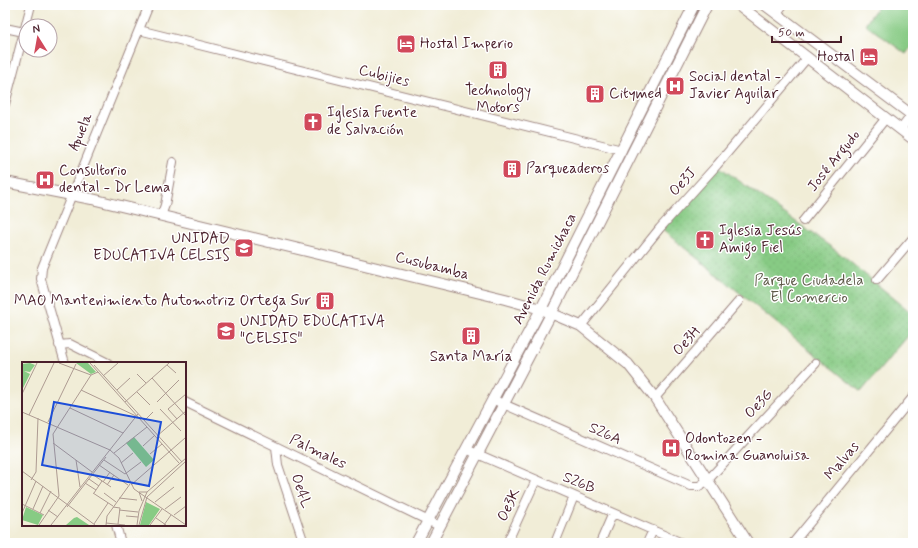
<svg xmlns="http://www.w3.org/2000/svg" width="918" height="548" font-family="Mynerve,sans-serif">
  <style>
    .park { fill: url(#park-dots); stroke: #687558 }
    .garden { fill: #87cb84; stroke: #687558 }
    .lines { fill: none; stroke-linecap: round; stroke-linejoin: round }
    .minor-casing { stroke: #9e8681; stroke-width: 10 }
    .tertiary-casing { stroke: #9e8681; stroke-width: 12 }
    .minor { stroke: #fff; stroke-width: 8 }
    .tertiary { stroke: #fff; stroke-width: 10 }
    .labels { text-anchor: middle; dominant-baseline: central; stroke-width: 3; stroke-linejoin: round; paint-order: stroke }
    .poi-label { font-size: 15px; fill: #4a1f2b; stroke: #fff; text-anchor: start }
    .street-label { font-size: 15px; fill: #4a1f2b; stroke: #fff }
    .park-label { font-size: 15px; fill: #5f5b4a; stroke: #fff }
    .inset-road { fill: none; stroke: #ae9b92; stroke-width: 1 }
    .view { fill: #1d4ed8; fill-opacity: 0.15; stroke: #1d4ed8; stroke-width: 2 }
    .inset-edge { fill: none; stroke: #4a1f2b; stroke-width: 2 }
  </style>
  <defs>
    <pattern id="park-dots" width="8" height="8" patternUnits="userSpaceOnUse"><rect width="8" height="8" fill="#87cb84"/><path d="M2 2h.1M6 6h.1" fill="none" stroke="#76ae72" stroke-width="1.8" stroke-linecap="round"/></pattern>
  </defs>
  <rect width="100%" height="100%" fill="#fff"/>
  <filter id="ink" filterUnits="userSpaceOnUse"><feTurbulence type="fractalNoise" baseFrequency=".025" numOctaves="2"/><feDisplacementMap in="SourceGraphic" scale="8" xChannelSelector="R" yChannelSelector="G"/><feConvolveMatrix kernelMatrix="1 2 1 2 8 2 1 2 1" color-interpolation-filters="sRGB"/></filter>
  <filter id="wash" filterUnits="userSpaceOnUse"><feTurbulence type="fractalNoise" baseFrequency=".012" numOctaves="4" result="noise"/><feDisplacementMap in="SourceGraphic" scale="16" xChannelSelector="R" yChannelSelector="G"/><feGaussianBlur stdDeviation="0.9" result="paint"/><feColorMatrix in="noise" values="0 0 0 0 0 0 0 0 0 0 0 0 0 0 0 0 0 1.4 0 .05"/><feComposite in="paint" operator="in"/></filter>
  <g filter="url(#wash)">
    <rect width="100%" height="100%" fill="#f1edd7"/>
    <path class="park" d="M 717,165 L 838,252 L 913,314 L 913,330 L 861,392 L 660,228 Z"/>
    <path class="garden" d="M 879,5 L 913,5 L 913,44 L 906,54 L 865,24 Z"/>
  </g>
  <g filter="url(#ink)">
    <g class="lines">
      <g class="minor-casing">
        <path id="minor" d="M 776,14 L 783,5
          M 5,28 L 24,32
          M 139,30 L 622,150
          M 5,104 L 31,5
          M 901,129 L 913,113
          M 161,216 L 165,205 L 173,162
          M 803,221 L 886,118
          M 877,280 L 913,238
          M 581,326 L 660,228 L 717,165 L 808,57
          M 59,345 L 70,344 L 108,363
          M 65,363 L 41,279 L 42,268 L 149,5
          M 655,398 L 739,301
          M 492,399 L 691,486 L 699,486 L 707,481 L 816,363
          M 185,402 L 439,526
          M 276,447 L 278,465 L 304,543
          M 466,449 L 682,543
          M 116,525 L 121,543
          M 433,540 L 441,543
          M 507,543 L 536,480
          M 555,543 L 574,496
          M 600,543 L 613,513
          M 647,543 L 653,530
          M 793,543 L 913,397"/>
      </g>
      <g class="tertiary-casing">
        <path id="tertiary" d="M 739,5 L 913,139
          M 765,5 L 913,116
          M 5,182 L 92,199 L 505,299 L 541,309 L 581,326 L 628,364 L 655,398 L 748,543
          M 416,543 L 541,309 L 694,5
          M 431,543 L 551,314 L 707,5"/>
      </g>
      <use href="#minor" class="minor"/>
      <use href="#tertiary" class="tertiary"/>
    </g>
  </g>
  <defs>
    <g id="hotel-square" transform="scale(1)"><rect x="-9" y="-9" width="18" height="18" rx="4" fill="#d1495b" stroke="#fff"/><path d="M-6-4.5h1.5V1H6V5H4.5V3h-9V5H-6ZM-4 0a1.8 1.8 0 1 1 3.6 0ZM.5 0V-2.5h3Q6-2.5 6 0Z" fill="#fff"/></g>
    <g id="building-square" transform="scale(1)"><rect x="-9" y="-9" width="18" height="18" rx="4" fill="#d1495b" stroke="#fff"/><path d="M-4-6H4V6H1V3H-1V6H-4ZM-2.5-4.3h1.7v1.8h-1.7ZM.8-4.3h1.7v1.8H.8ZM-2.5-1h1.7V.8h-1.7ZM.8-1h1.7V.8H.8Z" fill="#fff"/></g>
    <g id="hospital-square" transform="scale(1)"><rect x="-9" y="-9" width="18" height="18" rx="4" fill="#d1495b" stroke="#fff"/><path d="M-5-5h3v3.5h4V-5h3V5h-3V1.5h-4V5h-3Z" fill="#fff"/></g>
    <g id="church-square" transform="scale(1)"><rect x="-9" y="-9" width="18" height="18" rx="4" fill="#d1495b" stroke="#fff"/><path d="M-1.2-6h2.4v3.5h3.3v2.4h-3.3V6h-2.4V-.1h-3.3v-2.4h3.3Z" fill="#fff"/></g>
    <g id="school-square" transform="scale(1)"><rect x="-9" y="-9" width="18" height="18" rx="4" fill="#d1495b" stroke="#fff"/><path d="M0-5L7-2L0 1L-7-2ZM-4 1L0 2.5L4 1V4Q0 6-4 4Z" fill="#fff"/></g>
  </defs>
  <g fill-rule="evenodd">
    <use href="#hotel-square" x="406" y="44"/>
    <use href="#hotel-square" x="869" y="57"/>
    <use href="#building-square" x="498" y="70"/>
    <use href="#hospital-square" x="675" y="86"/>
    <use href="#building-square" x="595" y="94"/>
    <use href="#church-square" x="313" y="122"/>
    <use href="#building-square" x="512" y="169"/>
    <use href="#hospital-square" x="45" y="180"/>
    <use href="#church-square" x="705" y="240"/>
    <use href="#school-square" x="244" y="248"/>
    <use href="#building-square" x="325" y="301"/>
    <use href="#school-square" x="226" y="331"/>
    <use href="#building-square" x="471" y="336"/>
    <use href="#hospital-square" x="671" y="448"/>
  </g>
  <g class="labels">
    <g class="poi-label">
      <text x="420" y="44">Hostal Imperio</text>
      <text x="855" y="57" text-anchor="end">Hostal</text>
      <text x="689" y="77">Social dental -<tspan x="689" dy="17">Javier Aguilar</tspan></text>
      <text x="498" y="91" text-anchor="middle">Technology<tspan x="498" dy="17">Motors</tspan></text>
      <text x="609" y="94">Citymed</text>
      <text x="327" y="113">Iglesia Fuente<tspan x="327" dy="17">de Salvación</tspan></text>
      <text x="526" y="169">Parqueaderos</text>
      <text x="59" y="171">Consultorio<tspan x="59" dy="17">dental - Dr Lema</tspan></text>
      <text x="719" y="231">Iglesia Jesús<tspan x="719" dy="17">Amigo Fiel</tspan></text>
      <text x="230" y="239" text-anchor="end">UNIDAD<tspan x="230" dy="17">EDUCATIVA CELSIS</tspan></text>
      <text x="311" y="301" text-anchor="end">MAO Mantenimiento Automotriz Ortega Sur</text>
      <text x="240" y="322">UNIDAD EDUCATIVA<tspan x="240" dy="17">"CELSIS"</tspan></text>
      <text x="471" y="357" text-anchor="middle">Santa María</text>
      <text x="685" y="439">Odontozen -<tspan x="685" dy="17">Romina Guanoluisa</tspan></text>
    </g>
    <g class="street-label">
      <text transform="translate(384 76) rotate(14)">Cubijies</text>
      <text transform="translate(81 132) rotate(-67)">Apuela</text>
      <text transform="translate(834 161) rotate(-51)">José Argudo</text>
      <text transform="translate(683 182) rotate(-48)">Oe3J</text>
      <text transform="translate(432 266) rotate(14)">Cusubamba</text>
      <text transform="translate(545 269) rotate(-63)">Avenida Rumichaca</text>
      <text transform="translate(687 341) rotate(-49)">Oe3H</text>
      <text transform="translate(759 404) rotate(-47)">Oe3G</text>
      <text transform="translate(605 434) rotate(24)">S26A</text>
      <text transform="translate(318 452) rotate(26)">Palmales</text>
      <text transform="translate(842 461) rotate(-50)">Malvas</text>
      <text transform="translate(579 483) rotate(23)">S26B</text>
      <text transform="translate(301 491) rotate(71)">Oe4L</text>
      <text transform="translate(509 505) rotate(-65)">Oe3K</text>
    </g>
    <g class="park-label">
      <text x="809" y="281">Parque Ciudadela<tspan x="809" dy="17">El Comercio</tspan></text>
    </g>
  </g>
  <g transform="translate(22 362)">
    <rect width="164" height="164" fill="#f1edd7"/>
    <path d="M 54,1 L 66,1 L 74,10 L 69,12 ZM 112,75 L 132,98 L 124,105 L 104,81 ZM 124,140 L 138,147 L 127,163 L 118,163 ZM 4,145 L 21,153 L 16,163 L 0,158 Z" fill="#87cb84"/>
    <path d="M 8,1 L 13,3 L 8,10 L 2,9 L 8,12 L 1,26 L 0,2 ZM 55,155 L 67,163 L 44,163 L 52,156 Z" fill="#87cb84"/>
    <path class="inset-road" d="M 37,1 L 69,13 L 76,10M 68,1 L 157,101M 72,3 L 160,100M 145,3 L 154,11M 115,12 L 124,21M 81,14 L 96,1M 130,16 L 164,54M 59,28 L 114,54M 95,28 L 108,16M 115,30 L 128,43M 0,32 L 15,1M 103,40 L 147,1M 135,40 L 157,18M 48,46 L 101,71M 138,47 L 159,69M 0,50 L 88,88 L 97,96 L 112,127 L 164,163M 7,53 L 32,1M 155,57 L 146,47 L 164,32M 122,59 L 131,50M 26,60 L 54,2M 135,74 L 164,49M 31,81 L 70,110M 121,84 L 133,73M 92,91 L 125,65M 128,92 L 140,82M 54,98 L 58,125M 82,98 L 103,112 L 119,100M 99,101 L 111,91M 77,103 L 106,123M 0,109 L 73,163M 70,112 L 89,125M 67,117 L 77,124M 9,118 L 14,110 L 16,56M 81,120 L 88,110M 63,121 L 74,128M 85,123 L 92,113M 109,123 L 163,76M 71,131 L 91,144M 72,131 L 80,119M 82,131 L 94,140M 97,136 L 115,138M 120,139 L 117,130 L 125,130M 133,140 L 152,125M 0,142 L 22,153M 45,145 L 84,95M 91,145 L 98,146 L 96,162M 11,147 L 21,124M 143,147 L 159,135M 26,148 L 36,155M 97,148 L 116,150M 0,151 L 14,119M 18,151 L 29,129M 152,153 L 164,144M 104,154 L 116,155M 134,156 L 144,163M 84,161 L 103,163M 72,162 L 86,141M 17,163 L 37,134 L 31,72 L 69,13M 29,163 L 116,52M 84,163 L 85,154 L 108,122M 115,163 L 117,149 L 125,130 L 164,96M 117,163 L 125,135 L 164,99M 128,163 L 140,147M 142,163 L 149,153"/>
    <path class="view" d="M 32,40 L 139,60 L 127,124 L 20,103 Z"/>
    <rect width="164" height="164" class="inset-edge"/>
  </g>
  <rect width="918" height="548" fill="none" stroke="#fff" stroke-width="20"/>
  <g transform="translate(38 38) rotate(349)"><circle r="19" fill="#ffffff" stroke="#b7a5aa"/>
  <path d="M0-3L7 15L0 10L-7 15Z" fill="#d1495b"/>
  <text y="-6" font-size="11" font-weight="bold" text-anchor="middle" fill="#4a1f2b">N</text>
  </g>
  <path d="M772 36v6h69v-6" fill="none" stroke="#4a1f2b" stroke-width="2"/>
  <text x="778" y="36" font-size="12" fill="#4a1f2b" stroke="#ffffff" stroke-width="3" paint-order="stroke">50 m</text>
</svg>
